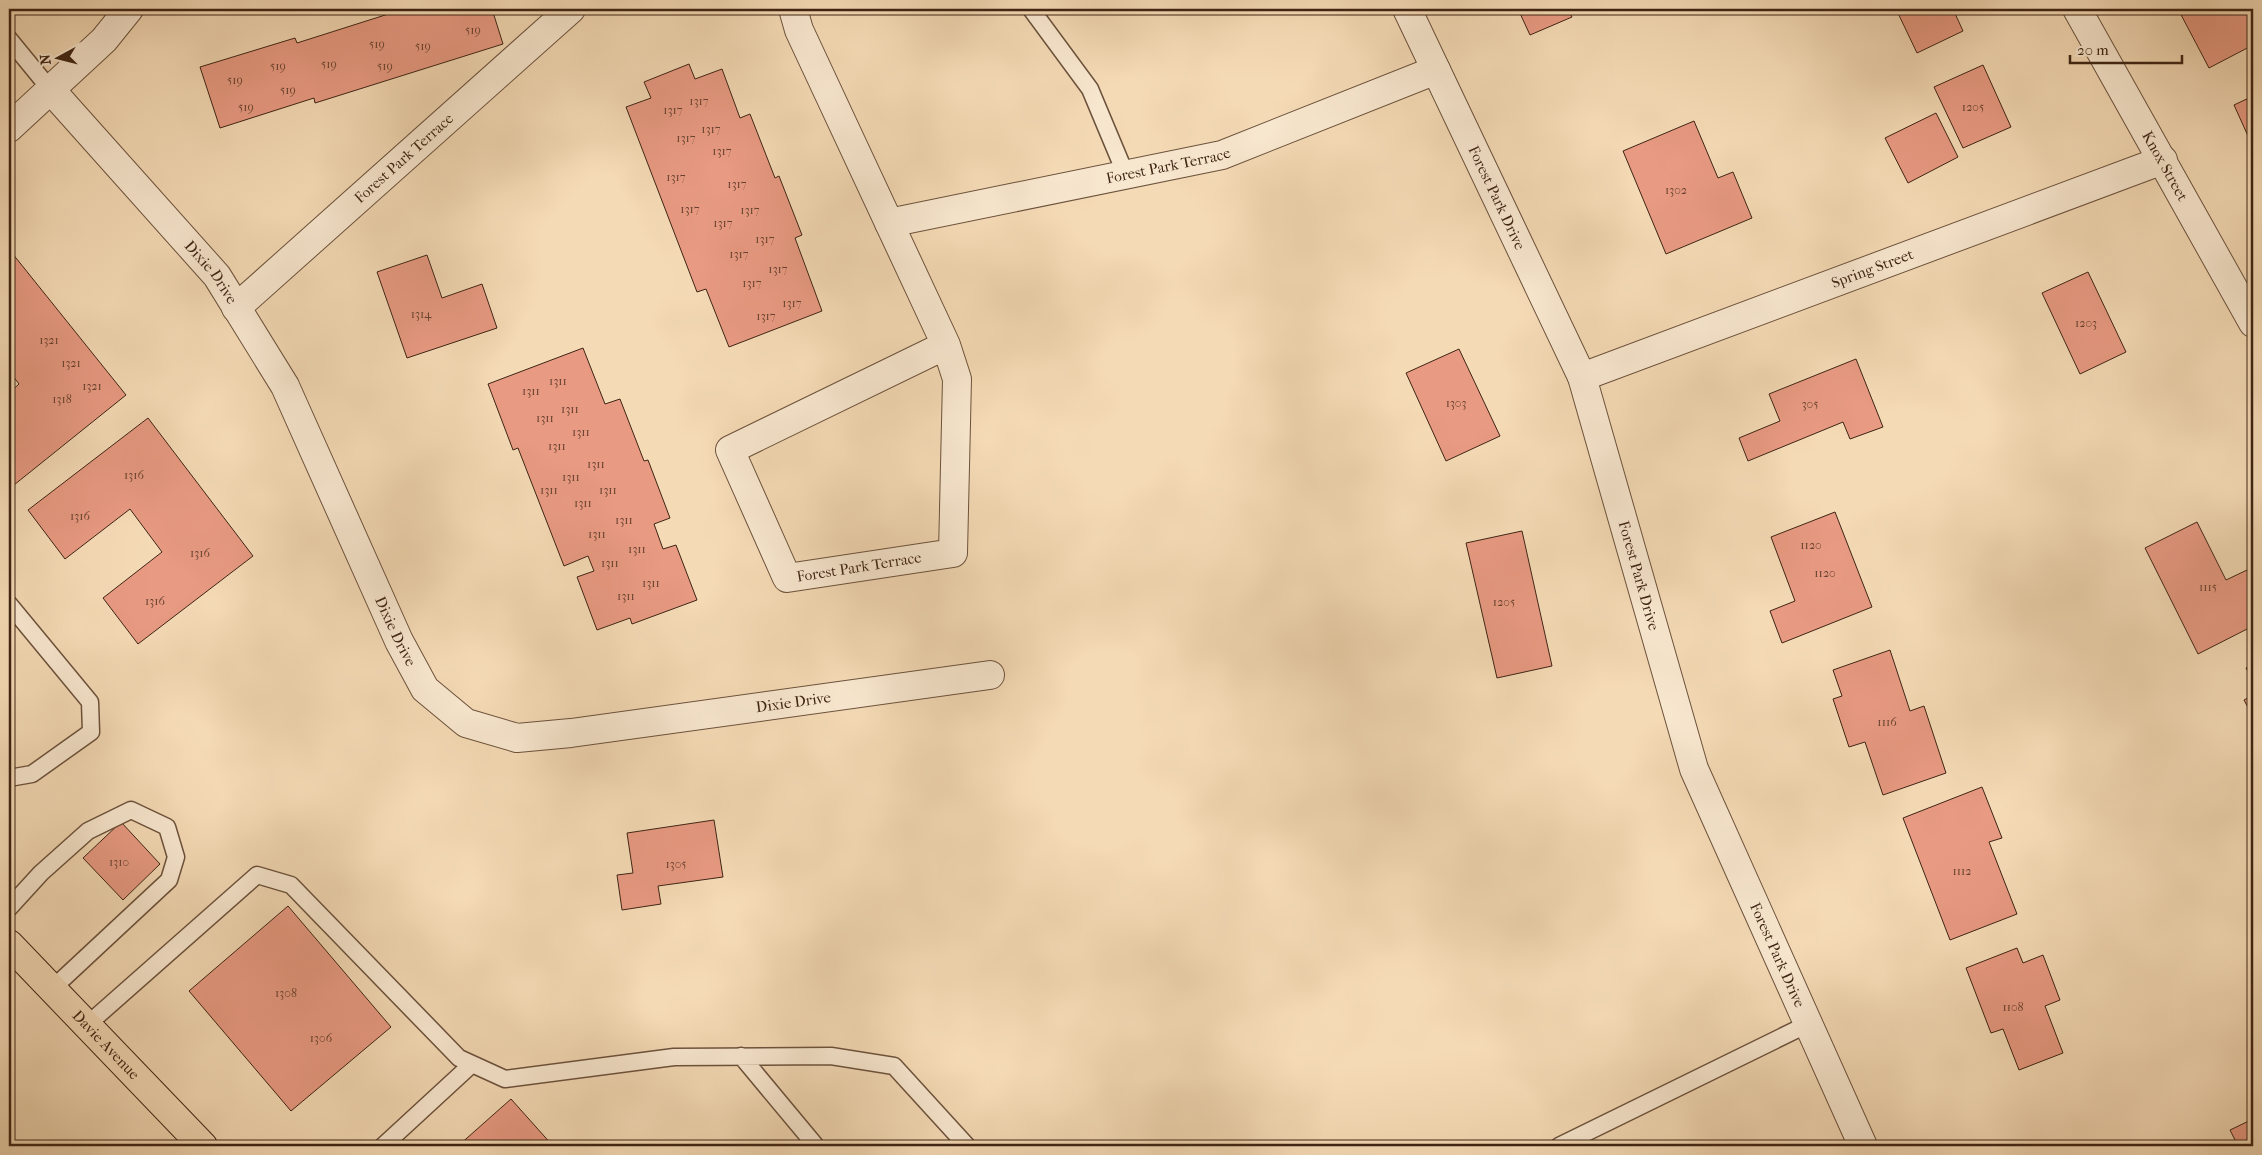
<svg xmlns="http://www.w3.org/2000/svg" width="2262" height="1155" font-family="'IM FELL French Canon',serif">
  <style>
    .building { fill: #e89a82; stroke: #3e2414 }
    .lines { fill: none; stroke-linecap: round; stroke-linejoin: round }
    .service-casing { stroke: #6c523c; stroke-width: 19 }
    .minor-casing { stroke: #6c523c; stroke-width: 30 }
    .primary-casing { stroke: #3e2414; stroke-width: 30 }
    .service { stroke: #f8e7cf; stroke-width: 16 }
    .minor { stroke: #f8e7cf; stroke-width: 28 }
    .primary { stroke: #f4dab5; stroke-width: 28 }
    .labels { text-anchor: middle; dominant-baseline: central; stroke-width: 4; stroke-linejoin: round; paint-order: stroke }
    .number-label { font-size: 12px; fill: #684230 }
    .street-label { font-size: 15px; fill: #3e2414; stroke: #f8e7cf }
  </style>
  <rect width="100%" height="100%" fill="#f4dab5"/>
  <filter id="stains"><feTurbulence type="fractalNoise" baseFrequency=".004" numOctaves="4"/><feColorMatrix values="0 0 0 0 .2 0 0 0 0 .09 0 0 0 0 .02 0 0 0 .5 -.17"/></filter>
  <radialGradient id="worn" r=".72"><stop offset=".6" stop-color="#630" stop-opacity="0"/><stop offset="1" stop-color="#630" stop-opacity=".3"/></radialGradient>
  <path class="building" d="M 404,9 L 492,9 L 503,44 L 315,103 L 314,98 L 220,128 L 200,67 L 295,38 L 297,43 Z
    M 1518,9 L 1568,9 L 1572,17 L 1530,35 Z
    M 1896,9 L 1953,9 L 1963,31 L 1917,53 Z
    M 2178,9 L 2253,9 L 2253,45 L 2209,68 Z
    M 689,64 L 695,79 L 722,69 L 740,118 L 750,114 L 775,178 L 779,176 L 802,235 L 795,238 L 822,311 L 729,347 L 706,289 L 697,292 L 626,107 L 651,98 L 644,82 Z
    M 1983,65 L 2011,127 L 1963,148 L 1934,87 Z
    M 2253,96 L 2253,147 L 2234,105 Z
    M 1936,113 L 1958,157 L 1908,183 L 1885,138 Z
    M 1694,121 L 1718,178 L 1733,172 L 1752,218 L 1666,254 L 1623,151 Z
    M 12,253 L 126,395 L 9,489 L 9,393 L 19,384 L 9,371 L 9,256 Z
    M 427,255 L 442,298 L 482,284 L 497,328 L 407,358 L 377,272 Z
    M 2088,272 L 2126,352 L 2080,374 L 2042,293 Z
    M 583,348 L 605,404 L 620,399 L 644,461 L 648,460 L 670,518 L 654,524 L 663,549 L 676,545 L 697,600 L 632,624 L 630,618 L 597,630 L 577,577 L 594,571 L 588,556 L 564,566 L 518,448 L 513,450 L 488,384 Z
    M 1459,349 L 1500,436 L 1446,461 L 1406,373 Z
    M 1856,359 L 1883,427 L 1850,439 L 1843,422 L 1748,461 L 1739,438 L 1780,421 L 1769,394 Z
    M 148,418 L 253,556 L 138,644 L 103,598 L 162,552 L 130,509 L 65,559 L 28,510 Z
    M 1835,512 L 1872,607 L 1782,643 L 1770,611 L 1795,601 L 1771,537 Z
    M 2197,522 L 2226,580 L 2247,570 L 2253,583 L 2253,626 L 2198,654 L 2145,548 Z
    M 1522,531 L 1552,666 L 1497,678 L 1466,543 Z
    M 1890,650 L 1910,711 L 1924,706 L 1946,773 L 1883,795 L 1865,742 L 1849,747 L 1833,699 L 1842,696 L 1833,670 Z
    M 2253,664 L 2253,681 L 2246,668 Z
    M 2253,695 L 2253,717 L 2244,700 Z
    M 1982,787 L 2002,838 L 1989,842 L 2017,914 L 1950,940 L 1903,818 Z
    M 714,820 L 723,877 L 658,886 L 661,904 L 622,910 L 617,875 L 633,873 L 627,833 Z
    M 121,822 L 160,864 L 123,900 L 83,858 Z
    M 288,906 L 391,1027 L 291,1111 L 189,991 Z
    M 2017,948 L 2023,963 L 2043,955 L 2060,1000 L 2045,1006 L 2063,1053 L 2019,1070 L 2003,1029 L 1991,1033 L 1966,968 Z
    M 511,1099 L 553,1146 L 458,1146 Z
    M 2253,1119 L 2253,1146 L 2238,1146 L 2230,1130 Z"/>
  <g class="lines">
    <g class="service-casing">
      <path id="service" d="M 1031,9 L 1090,89 L 1126,175
        M 9,39 L 50,89
        M 9,604 L 90,702 L 91,732 L 32,774 L 9,778
        M 9,908 L 41,873 L 88,831 L 131,810 L 167,827 L 176,857 L 169,880 L 52,989
        M 87,1025 L 257,875 L 291,885 L 459,1058 L 505,1079 L 674,1057 L 831,1056 L 894,1066 L 967,1146
        M 741,1056 L 816,1146
        M 383,1146 L 472,1064
        M 1559,1146 L 1808,1024"/>
    </g>
    <g class="minor-casing">
      <g id="minor">
        <path d="M 793,9 L 799,30 L 946,345 L 957,379 L 953,553 L 787,578 L 730,450 L 946,345"/>
        <path id="s1" d="M 1407,9 L 1582,377 L 1694,769 L 1863,1146"/>
        <path id="s2" d="M 2077,9 L 2253,323"/>
        <path id="s3" d="M 50,89 L 217,276 L 285,386 L 399,641 L 425,689 L 466,723 L 517,738 L 571,733 L 990,675"/>
        <path d="M 9,128 L 104,40 L 129,9"/>
        <path id="s4" d="M 889,223 L 1222,155 L 1436,70"/>
        <path id="s5" d="M 236,308 L 571,9"/>
        <path id="s6" d="M 1582,377 L 2163,160"/>
      </g>
    </g>
    <g class="primary-casing">
      <g id="primary">
        <path id="s7" d="M 9,944 L 203,1146"/>
      </g>
    </g>
    <use href="#service" class="service"/>
    <use href="#minor" class="minor"/>
    <use href="#primary" class="primary"/>
  </g>
  <g class="labels">
    <g class="number-label">
      <text x="473" y="30">519</text>
      <text x="377" y="44">519</text>
      <text x="423" y="46">519</text>
      <text x="329" y="64">519</text>
      <text x="278" y="66">519</text>
      <text x="385" y="66">519</text>
      <text x="235" y="80">519</text>
      <text x="288" y="90">519</text>
      <text x="699" y="101">1317</text>
      <text x="246" y="107">519</text>
      <text x="1973" y="107">1205</text>
      <text x="673" y="110">1317</text>
      <text x="711" y="129">1317</text>
      <text x="686" y="138">1317</text>
      <text x="722" y="151">1317</text>
      <text x="676" y="177">1317</text>
      <text x="737" y="184">1317</text>
      <text x="1676" y="190">1302</text>
      <text x="690" y="209">1317</text>
      <text x="750" y="210">1317</text>
      <text x="723" y="223">1317</text>
      <text x="765" y="239">1317</text>
      <text x="739" y="254">1317</text>
      <text x="778" y="269">1317</text>
      <text x="752" y="283">1317</text>
      <text x="792" y="303">1317</text>
      <text x="421" y="314">1314</text>
      <text x="766" y="316">1317</text>
      <text x="2086" y="323">1203</text>
      <text x="49" y="340">1321</text>
      <text x="71" y="363">1321</text>
      <text x="558" y="381">1311</text>
      <text x="92" y="386">1321</text>
      <text x="531" y="391">1311</text>
      <text x="62" y="399">1318</text>
      <text x="1456" y="403">1303</text>
      <text x="1810" y="404">305</text>
      <text x="570" y="409">1311</text>
      <text x="545" y="418">1311</text>
      <text x="581" y="432">1311</text>
      <text x="557" y="446">1311</text>
      <text x="596" y="464">1311</text>
      <text x="134" y="475">1316</text>
      <text x="571" y="477">1311</text>
      <text x="549" y="490">1311</text>
      <text x="608" y="490">1311</text>
      <text x="583" y="503">1311</text>
      <text x="80" y="516">1316</text>
      <text x="624" y="520">1311</text>
      <text x="597" y="534">1311</text>
      <text x="1811" y="545">1120</text>
      <text x="637" y="549">1311</text>
      <text x="200" y="553">1316</text>
      <text x="610" y="563">1311</text>
      <text x="1825" y="573">1120</text>
      <text x="651" y="583">1311</text>
      <text x="2208" y="587">1115</text>
      <text x="626" y="596">1311</text>
      <text x="155" y="601">1316</text>
      <text x="1504" y="602">1205</text>
      <text x="1887" y="722">1116</text>
      <text x="119" y="862">1310</text>
      <text x="676" y="864">1305</text>
      <text x="1962" y="871">1112</text>
      <text x="286" y="993">1308</text>
      <text x="2013" y="1007">1108</text>
      <text x="321" y="1038">1306</text>
    </g>
    <g class="street-label">
      <text stroke="none"><textPath href="#s5" startOffset="225">Forest Park Terrace</textPath></text>
      <text stroke="none"><textPath href="#s4" startOffset="285">Forest Park Terrace</textPath></text>
      <text stroke="none"><textPath href="#s2" startOffset="180">Knox Street</textPath></text>
      <text stroke="none"><textPath href="#s1" startOffset="209">Forest Park Drive</textPath></text>
      <text stroke="none"><textPath href="#s6" startOffset="310">Spring Street</textPath></text>
      <text stroke="none"><textPath href="#s3" startOffset="244">Dixie Drive</textPath></text>
      <text transform="translate(859 567) rotate(-9)">Forest Park Terrace</text>
      <text stroke="none"><textPath href="#s1" startOffset="614">Forest Park Drive</textPath></text>
      <text stroke="none"><textPath href="#s3" startOffset="649">Dixie Drive</textPath></text>
      <text stroke="none"><textPath href="#s3" startOffset="1099">Dixie Drive</textPath></text>
      <text stroke="none"><textPath href="#s1" startOffset="1019">Forest Park Drive</textPath></text>
      <text stroke="none"><textPath href="#s7" startOffset="140">Davie Avenue</textPath></text>
    </g>
  </g>
  <rect width="2262" height="1155" fill="none" stroke="#f4dab5" stroke-width="30"/>
  <rect x="10" y="10" width="2242" height="1135" fill="none" stroke="#3e2414" stroke-width="2.5"/>
  <rect x="15" y="15" width="2232" height="1125" fill="none" stroke="#3e2414"/>
  <g transform="translate(58 58) rotate(263)" stroke="#f8e7cf" stroke-width="4" paint-order="stroke">
  <path d="M0-4L9 19L0 12L-9 19Z" fill="#3e2414"/>
  <text y="-8" font-size="14" font-weight="bold" text-anchor="middle" fill="#3e2414">N</text>
  </g>
  <path d="M2070 55v8h112v-8" fill="none" stroke="#3e2414" stroke-width="2.5"/>
  <text x="2077" y="55" font-size="15" fill="#3e2414" stroke="#f8e7cf" stroke-width="4" paint-order="stroke">20 m</text>
  <rect width="100%" height="100%" filter="url(#stains)"/>
  <rect width="100%" height="100%" fill="url(#worn)"/>
</svg>
